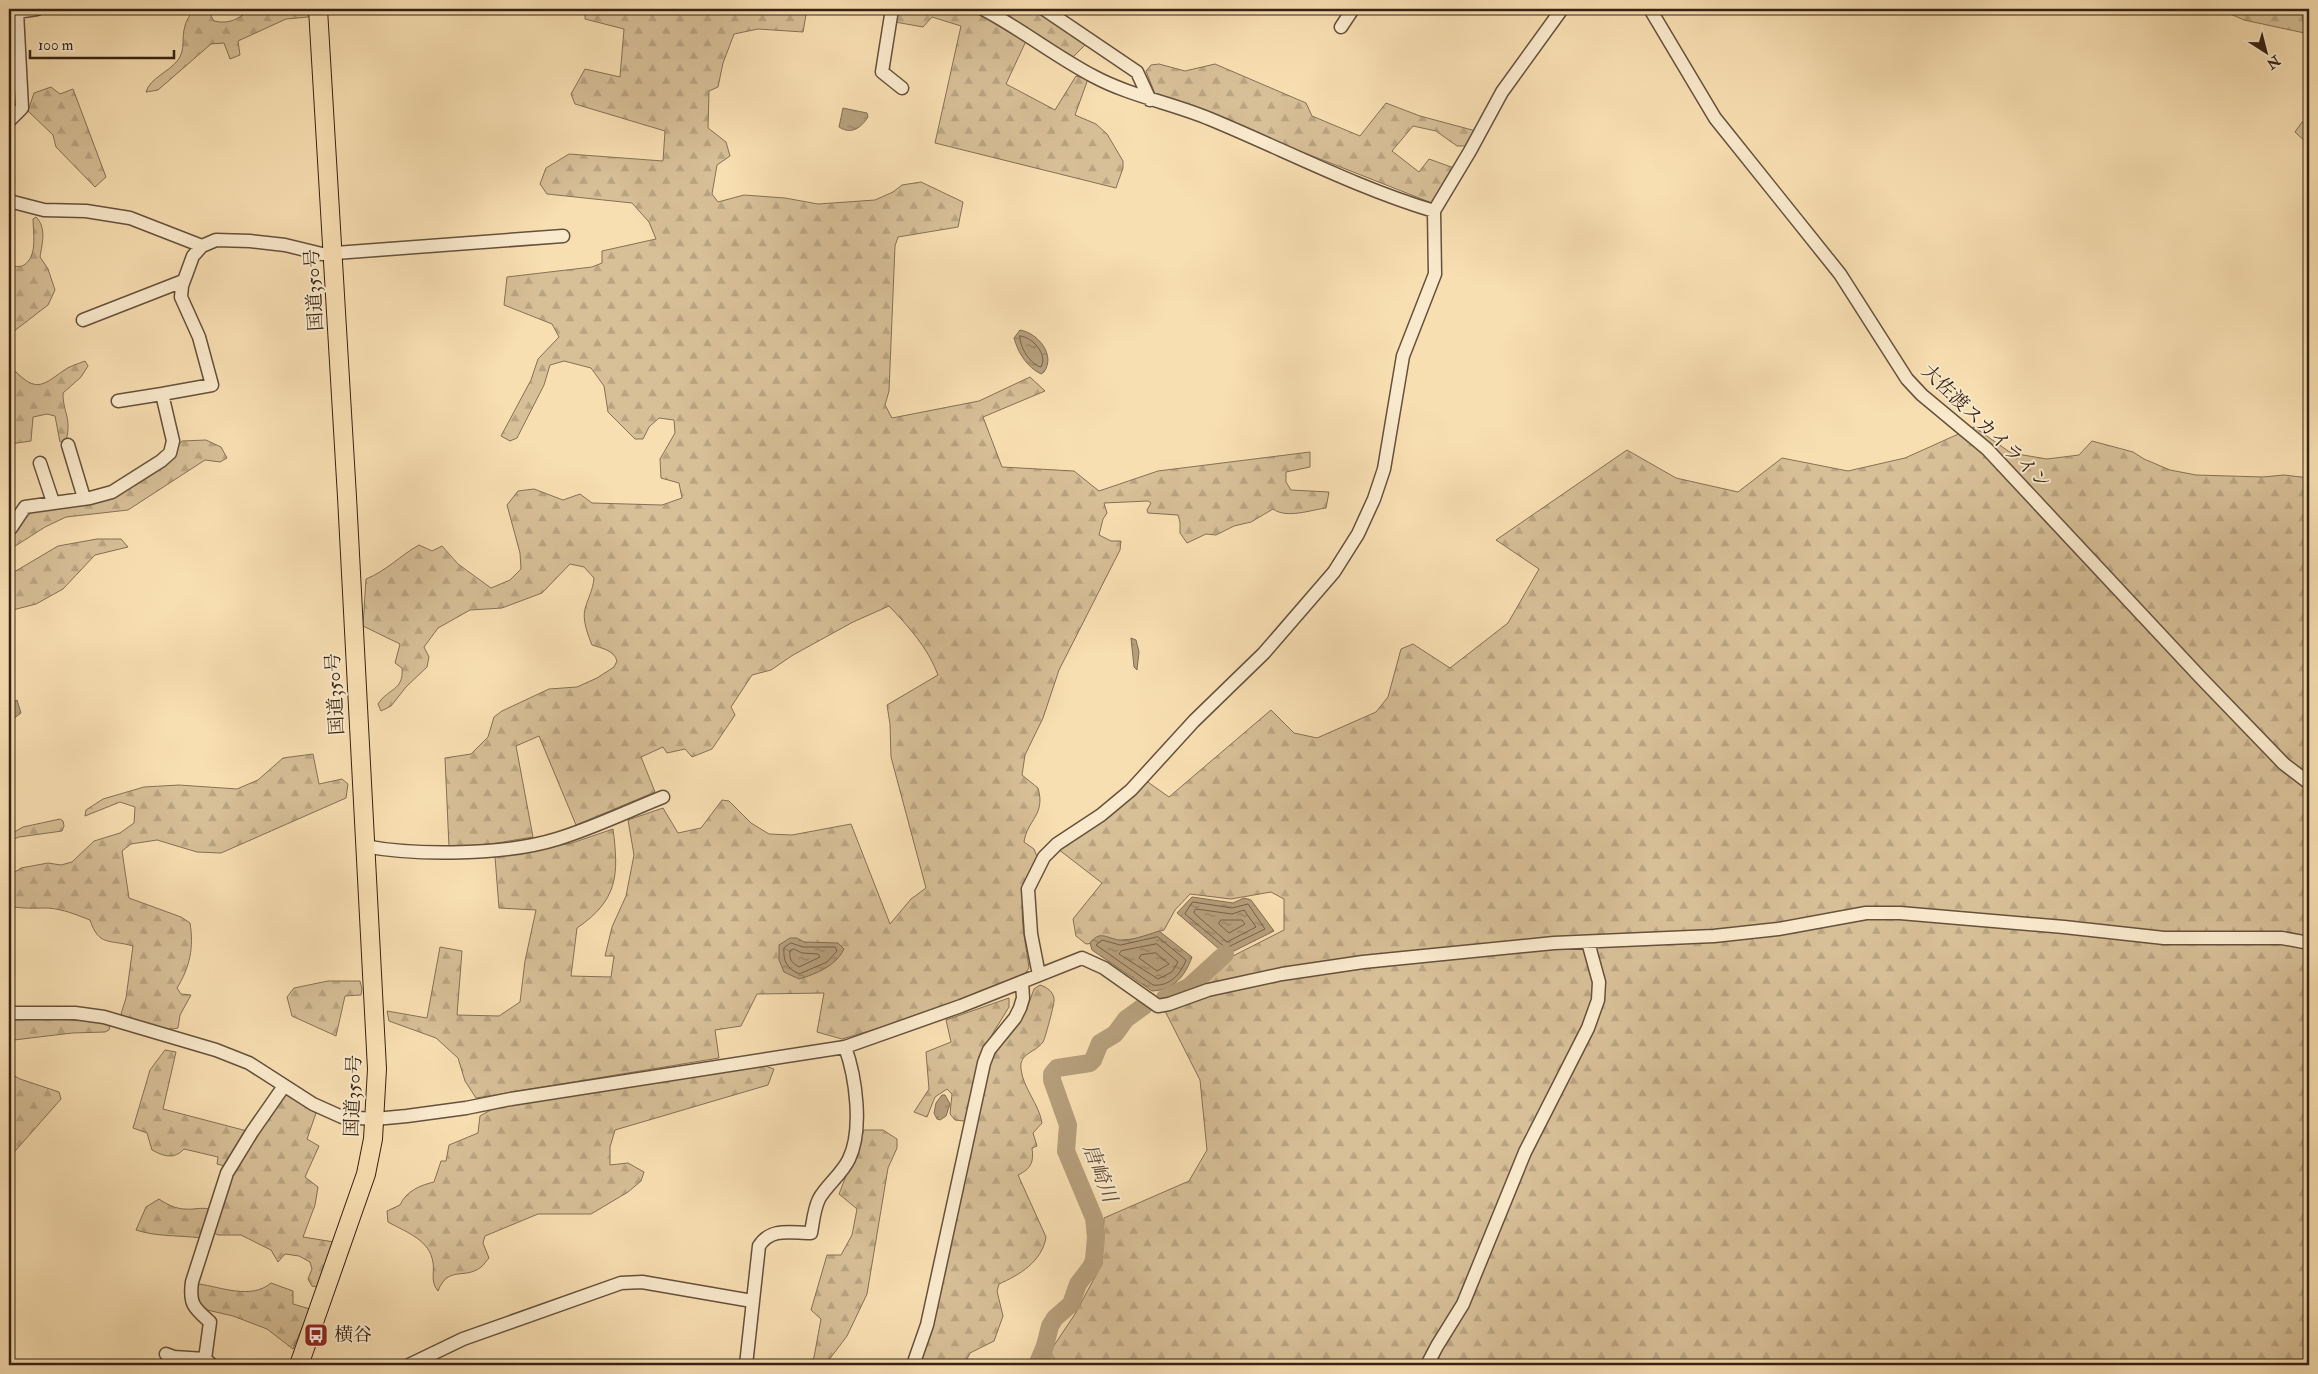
<svg xmlns="http://www.w3.org/2000/svg" width="2318" height="1374" font-family="'IM FELL Double Pica','Noto Serif JP',serif">
  <style>
    .forest { fill: url(#forest-firs); stroke: #867056 }
    .water { fill: url(#water-ripples); stroke: #836d52 }
    .lines { fill: none; stroke-linecap: round; stroke-linejoin: round }
    .shore { stroke: #766048; stroke-width: 1 }
    .river { stroke: #b69f7c; stroke-width: 18 }
    .minor-casing { stroke: #66513c; stroke-width: 15 }
    .highway-casing { stroke: #362214; stroke-width: 20 }
    .minor { stroke: #faeacd; stroke-width: 12 }
    .highway { stroke: #f8dfb2; stroke-width: 18 }
    .labels { text-anchor: middle; dominant-baseline: central; stroke-width: 4; stroke-linejoin: round; paint-order: stroke }
    .street-label { font-size: 19px; fill: #362214; stroke: #faeacd }
    .poi-label { font-size: 19px; fill: #362214; stroke: #faeacd; text-anchor: start }
    .water-label { font-size: 20px; font-style: italic; fill: #634e38; stroke: #faeacd }
  </style>
  <defs>
    <pattern id="forest-firs" width="22" height="20" patternUnits="userSpaceOnUse" patternTransform="scale(1.25)"><rect width="22" height="20" fill="#d7bf97"/><path d="M5 1l3.5 6h-7zM16 11l3.5 6h-7z" fill="#b9a481"/></pattern>
    <pattern id="water-ripples" width="26" height="14" patternUnits="userSpaceOnUse" patternTransform="scale(1.25)"><rect width="26" height="14" fill="#b69f7c"/><path d="M2 4q2-2 4 0t4 0M15 11q2-2 4 0t4 0" fill="none" stroke="#958164"/></pattern>
  </defs>
  <rect width="100%" height="100%" fill="#f8dfb2"/>
  <filter id="stains"><feTurbulence type="fractalNoise" baseFrequency=".004" numOctaves="4"/><feColorMatrix values="0 0 0 0 .2 0 0 0 0 .09 0 0 0 0 .02 0 0 0 .5 -.17"/></filter>
  <radialGradient id="worn" r=".72"><stop offset=".6" stop-color="#630" stop-opacity="0"/><stop offset="1" stop-color="#630" stop-opacity=".3"/></radialGradient>
  <path class="forest" d="M 194,9 L 213,9 L 211,16 L 214,21 C 237,26 240,12 257,9 C 273,6 292,9 308,9 L 308,17 L 286,19 L 238,41 L 240,55 L 230,59 L 224,43 L 211,44 L 158,90 L 146,92 C 150,78 169,72 178,60 C 186,49 181,38 185,26 C 186,20 191,14 194,9 Z
    M 585,9 L 807,9 L 803,32 L 758,29 L 734,34 L 723,63 L 718,87 L 709,91 L 708,128 L 726,142 L 730,156 L 717,165 L 712,194 L 718,202 L 744,195 L 785,198 L 818,204 L 875,200 L 893,192 L 902,185 L 921,182 L 963,202 L 958,227 L 898,237 L 895,246 L 889,391 L 885,405 L 892,418 L 979,401 L 1030,377 L 1045,391 L 983,417 L 1002,467 L 1074,471 L 1099,491 L 1158,471 L 1310,452 L 1310,467 L 1286,472 L 1286,482 L 1291,490 L 1329,492 L 1326,508 C 1310,510 1287,519 1273,509 L 1251,522 L 1234,526 L 1216,535 L 1206,534 L 1187,543 L 1180,533 L 1180,522 L 1178,515 L 1148,513 L 1147,510 L 1151,503 L 1148,501 L 1104,503 L 1107,513 L 1103,519 L 1099,535 L 1111,541 L 1121,541 L 1120,550 L 1059,670 L 1043,718 L 1025,755 L 1022,775 L 1038,788 C 1046,815 1027,820 1024,842 L 1034,849 L 1037,857 C 1014,897 1023,925 1029,968 L 1024,975 L 919,1016 L 842,1039 L 817,1032 L 824,993 L 757,994 L 741,1026 L 715,1030 L 719,1058 L 476,1098 L 465,1081 L 458,1058 L 436,1038 L 389,1021 L 387,1011 L 427,1018 L 440,947 L 462,951 L 457,1015 L 499,1016 L 520,1002 L 525,961 L 536,910 L 499,908 L 495,857 L 572,843 L 613,829 C 619,875 618,900 577,928 L 571,976 L 611,977 L 614,956 L 605,956 L 612,927 L 626,896 L 634,855 L 628,820 L 663,808 L 678,833 L 701,828 L 722,800 L 729,801 L 751,823 L 769,834 L 792,835 L 851,824 L 890,924 L 911,899 L 926,888 L 891,757 L 890,724 L 887,705 L 938,675 C 928,648 909,627 889,606 L 853,622 L 793,655 L 771,670 L 752,675 L 731,707 L 735,715 L 712,749 L 692,757 L 685,749 L 667,753 L 663,747 L 641,757 L 655,792 L 576,825 L 539,736 L 516,746 L 533,837 L 491,844 L 449,847 L 445,758 L 471,754 L 488,737 L 494,717 L 502,711 L 549,689 L 577,687 L 597,678 L 614,667 L 617,661 C 614,650 601,648 592,645 C 588,635 582,620 585,609 C 588,598 593,590 594,578 L 584,567 L 570,564 L 542,593 L 502,608 L 470,610 L 438,628 L 424,647 L 429,657 L 427,667 L 406,687 L 391,706 L 381,711 L 378,704 C 388,688 404,691 402,668 L 395,663 L 400,644 L 363,626 L 366,579 C 386,571 401,555 419,545 L 432,551 L 442,546 L 458,564 L 491,588 L 510,580 L 521,569 L 520,553 L 507,505 L 518,491 L 534,489 L 563,500 L 580,494 L 592,503 L 662,505 L 682,498 L 679,483 L 661,478 L 660,459 L 675,433 L 674,420 L 659,418 L 649,427 L 643,439 L 635,439 L 608,412 L 604,386 L 591,368 L 564,361 L 550,365 L 544,385 L 517,438 L 510,441 L 501,436 L 531,380 L 538,359 L 559,337 L 552,324 L 504,305 L 507,277 L 592,267 L 602,263 L 602,251 L 656,239 L 649,222 L 632,203 L 547,194 L 540,184 L 546,168 L 569,154 L 663,161 L 665,131 L 575,104 L 571,94 L 585,69 L 620,77 L 624,29 L 585,19 Z
    M 897,9 L 975,9 L 1026,41 L 1006,84 L 1055,110 L 1076,76 L 1088,79 L 1075,115 L 1096,124 L 1107,134 L 1123,161 L 1123,168 L 1116,188 L 935,143 L 961,26 L 932,17 L 923,27 L 895,22 Z
    M 996,9 L 1038,9 L 1088,42 L 1072,58 L 995,11 Z
    M 2219,9 L 2309,9 L 2309,34 L 2244,20 Z
    M 1159,64 L 1185,71 L 1215,64 L 1306,103 L 1312,116 L 1360,136 L 1386,103 L 1420,116 L 1476,131 L 1468,146 L 1457,146 L 1436,131 L 1413,126 L 1392,151 L 1419,172 L 1429,159 L 1454,168 L 1432,203 L 1155,94 L 1146,71 L 1151,65 Z
    M 51,87 L 60,94 L 73,89 L 106,177 L 95,187 L 56,147 L 53,135 L 28,111 L 34,93 Z
    M 2302,122 L 2309,124 L 2309,145 L 2295,132 Z
    M 36,217 C 47,228 42,244 40,257 L 48,269 L 55,290 L 48,305 L 9,335 L 9,268 C 14,265 20,268 24,265 C 38,256 33,233 33,219 Z
    M 85,361 L 88,366 L 81,377 L 63,393 C 63,414 72,417 66,441 L 60,442 L 55,416 L 47,414 L 33,417 L 31,441 L 10,444 L 9,450 L 9,378 L 15,371 C 36,392 42,386 63,371 C 69,366 78,364 85,361 Z
    M 1974,427 L 2011,453 L 2047,459 L 2079,455 L 2092,441 L 2133,452 L 2144,459 L 2170,470 L 2196,475 L 2263,477 L 2284,475 L 2309,478 L 2309,1365 L 1041,1365 L 1075,1314 L 1102,1264 L 1104,1218 L 1189,1181 L 1207,1150 L 1200,1080 L 1164,1009 L 1229,958 L 1284,930 L 1284,899 L 1271,892 L 1231,899 L 1190,894 L 1175,910 L 1164,930 L 1135,939 L 1086,944 L 1076,936 L 1073,919 L 1102,883 L 1058,849 L 1145,780 L 1169,797 L 1271,710 L 1294,733 L 1317,738 L 1376,712 L 1388,697 L 1401,649 L 1413,644 L 1450,668 L 1508,623 L 1539,569 L 1496,540 L 1627,450 L 1676,478 L 1738,492 L 1782,458 L 1848,471 L 1905,458 Z
    M 206,440 L 221,447 L 227,458 L 220,462 L 205,460 L 128,510 L 66,517 L 45,527 L 9,550 L 9,530 L 35,510 L 101,499 L 135,485 L 162,466 L 182,441 Z
    M 97,539 L 121,539 L 128,547 L 95,555 L 63,589 L 36,604 L 9,611 L 9,575 L 58,546 Z
    M 313,754 L 319,784 L 342,779 L 348,784 L 346,798 L 221,853 L 197,852 L 157,840 L 131,844 L 122,851 L 129,898 L 181,917 L 190,923 C 194,947 190,967 177,988 L 181,994 L 191,995 L 180,1015 L 178,1028 C 162,1032 133,1025 121,1014 L 126,998 L 133,946 C 109,939 99,947 90,920 C 77,915 63,909 48,908 C 34,908 23,909 9,906 L 9,876 L 21,868 L 48,863 L 61,865 L 72,862 L 94,841 L 120,833 L 134,823 L 135,807 L 120,802 L 85,816 L 86,810 L 103,799 L 144,787 L 179,785 L 237,789 L 258,780 L 283,758 Z
    M 60,819 L 63,821 L 64,826 L 62,831 L 19,837 L 9,841 L 9,835 L 23,827 Z
    M 328,981 L 360,981 L 362,989 L 361,995 L 345,996 L 336,1036 L 292,1016 L 287,997 L 294,988 Z
    M 1040,985 C 1047,987 1055,993 1054,1001 C 1054,1005 1045,1039 1043,1042 C 1035,1053 1019,1053 1021,1069 C 1023,1088 1039,1104 1042,1123 L 1033,1133 L 1037,1146 L 1032,1148 C 1034,1162 1031,1169 1018,1175 L 1046,1237 C 1042,1262 1019,1275 999,1284 L 997,1291 L 1003,1316 L 994,1341 L 970,1353 L 964,1365 L 918,1365 L 992,1055 L 1026,1011 L 1034,989 Z
    M 1009,998 L 1009,1007 L 979,1056 L 969,1115 L 964,1121 L 955,1120 L 950,1114 L 952,1094 L 947,1089 L 935,1097 L 927,1117 L 914,1112 L 929,1089 L 926,1052 L 951,1042 L 946,1020 Z
    M 18,1018 L 101,1021 L 110,1025 L 109,1030 L 105,1032 L 72,1033 L 14,1040 L 9,1044 L 9,1019 Z
    M 165,1050 L 176,1052 L 163,1109 L 247,1131 L 228,1167 L 217,1164 L 218,1157 L 184,1149 C 174,1160 163,1156 152,1150 L 147,1133 L 133,1128 L 150,1070 Z
    M 762,1065 L 774,1069 L 768,1085 L 615,1130 L 610,1147 L 610,1165 L 628,1163 L 644,1172 L 641,1181 L 628,1192 L 591,1214 L 538,1214 L 485,1236 L 483,1243 L 489,1258 C 486,1261 484,1265 481,1267 C 465,1280 448,1265 438,1291 C 429,1280 436,1271 432,1258 C 427,1239 404,1231 388,1222 L 387,1211 L 400,1205 C 406,1191 421,1185 434,1182 L 441,1161 L 446,1161 L 449,1145 L 478,1133 L 480,1116 L 496,1107 Z
    M 9,1073 L 20,1079 L 59,1092 L 61,1099 L 9,1158 Z
    M 285,1093 L 316,1113 L 307,1139 L 319,1146 L 305,1177 L 318,1187 L 315,1205 L 303,1237 L 334,1242 L 318,1287 L 312,1286 L 308,1279 L 312,1269 L 310,1262 L 299,1256 L 285,1254 L 278,1262 L 271,1250 L 241,1235 L 218,1235 L 214,1233 L 232,1172 Z
    M 864,1130 L 883,1130 L 897,1139 L 897,1148 L 888,1168 L 867,1294 L 847,1336 L 825,1365 L 809,1365 L 814,1357 L 821,1319 L 811,1310 L 827,1255 L 841,1255 L 852,1235 L 857,1209 L 839,1194 Z
    M 159,1199 C 166,1204 176,1209 185,1209 C 194,1210 200,1207 209,1209 L 201,1238 C 179,1235 157,1237 136,1230 L 146,1207 Z
    M 271,1283 L 293,1291 L 293,1304 L 310,1309 L 293,1349 L 267,1329 L 233,1316 L 203,1309 C 196,1300 194,1295 199,1284 C 221,1287 251,1300 271,1283 Z"/>
  <path class="water" d="M 843,108 L 867,113 L 868,117 C 861,128 851,135 839,127 Z
    M 1020,330 C 1038,333 1056,355 1044,372 L 1041,374 C 1027,367 1018,353 1014,338 Z
    M 1131,638 L 1136,640 L 1139,652 L 1137,670 L 1134,667 Z
    M 17,700 L 21,713 L 9,722 L 9,704 Z
    M 1192,897 L 1233,903 L 1244,898 L 1251,900 L 1274,931 L 1232,952 L 1225,954 L 1177,913 Z
    M 1159,931 L 1192,957 C 1185,976 1174,990 1152,991 L 1092,950 L 1090,943 C 1100,930 1106,938 1119,940 C 1131,941 1147,935 1159,931 Z
    M 790,938 L 797,938 L 804,942 L 838,943 L 844,949 C 836,966 816,974 799,979 L 784,972 L 779,960 L 779,945 Z
    M 942,1095 L 945,1095 L 950,1104 L 946,1116 L 940,1120 L 937,1119 L 934,1113 L 936,1103 Z"/>
  <g class="lines">
    <path class="shore" d="M 1020,336 C 1033,337 1048,355 1041,367 C 1031,365 1019,347 1020,336 Z
      M 1193,902 L 1232,908 L 1248,904 L 1265,929 L 1226,948 L 1185,914 Z
      M 1196,909 L 1232,914 L 1244,910 L 1256,927 L 1227,942 L 1194,913 Z
      M 1221,920 L 1242,920 L 1245,924 L 1229,933 L 1219,924 Z
      M 1158,937 L 1186,960 C 1181,974 1169,987 1153,985 L 1096,945 L 1102,940 L 1120,945 Z
      M 791,943 L 803,947 L 835,947 L 837,951 L 827,962 L 799,974 C 787,968 783,962 784,948 Z
      M 1157,944 L 1178,962 L 1172,972 L 1158,979 L 1119,954 L 1121,951 Z
      M 794,949 L 802,953 L 818,954 L 820,957 L 799,967 C 792,963 789,960 790,951 Z
      M 1156,953 L 1169,964 L 1157,971 L 1139,958 L 1141,955 Z"/>
    <path class="river" d="M 1165,998 L 1189,987 L 1225,954
      M 1037,1365 L 1045,1346 L 1050,1326 L 1055,1318 L 1071,1304 L 1078,1284 L 1091,1267 L 1094,1260 L 1096,1237 L 1094,1218 L 1066,1151 L 1068,1125 L 1052,1080 L 1052,1074 L 1057,1068 L 1090,1063 L 1093,1060 L 1100,1043 L 1115,1034 L 1126,1019 L 1144,1006"/>
    <g class="minor-casing">
      <path id="minor" d="M 892,9 L 882,72 L 902,88
        M 983,9 C 1021,29 1055,56 1093,76 C 1130,96 1172,103 1210,119 C 1285,150 1357,188 1434,211
        M 1044,9 L 1137,72 L 1150,100
        M 1650,9 L 1715,118 L 1840,274 L 1907,379 L 1922,395 L 1987,449 L 2201,678 L 2284,764 L 2309,783
        M 10,13 L 37,9
        M 1341,27 L 1353,9
        M 9,121 L 22,108 L 17,12
        M 9,201 L 44,210 L 86,211 L 130,218 L 202,246 L 216,240 L 250,241 L 285,245 L 322,254 L 563,236
        M 83,320 L 183,281
        M 118,401 L 162,394
        M 68,445 L 84,498
        M 40,463 L 53,502
        M 11,528 L 25,507 L 90,498 L 112,492 L 161,461 L 170,453 L 173,441 L 162,394 L 212,385 L 199,337 L 181,297 L 182,286 L 193,256 L 202,246
        M 364,846 C 417,856 506,855 557,839 C 593,828 628,811 663,797
        M 1039,975 L 1031,934 L 1028,889 L 1044,857 L 1057,844 L 1101,815 L 1131,790 L 1194,721 L 1264,653 L 1334,572 L 1358,534 L 1374,499 L 1384,469 L 1403,356 L 1435,274 L 1434,211 L 1470,151 L 1502,92 L 1562,9
        M 9,1013 L 75,1013 L 104,1017 L 216,1050 L 249,1063 L 313,1104 L 342,1117 L 375,1119 L 407,1116 L 466,1108 L 511,1099 L 845,1047 L 961,1006 L 1082,958 L 1104,968 L 1158,1006 L 1169,1004 L 1208,990 L 1282,974 L 1363,962 L 1554,943 L 1714,936 L 1778,929 L 1866,913 L 1900,913 L 2064,927 L 2164,938 L 2282,938 L 2309,943
        M 166,1354 L 174,1357 L 205,1359 L 212,1365
        M 205,1359 L 210,1322 C 194,1308 189,1304 192,1282 L 227,1173 L 252,1132 L 284,1086
        M 409,1365 L 463,1339 L 621,1283 L 642,1282 L 752,1301
        M 746,1365 L 759,1246 C 771,1227 791,1233 811,1233 C 813,1222 814,1209 819,1199 C 826,1186 842,1174 849,1159 C 863,1130 856,1077 845,1047
        M 913,1365 L 927,1325 L 984,1063 L 989,1050 L 1015,1018 L 1020,1008 L 1023,998 L 1022,982
        M 1427,1365 L 1437,1346 L 1463,1304 L 1525,1152 L 1588,1028 L 1598,1000 L 1599,982 L 1588,942"/>
    </g>
    <g class="highway-casing">
      <path id="highway" d="M 299,1365 L 366,1174 L 373,1139 L 377,1069 L 347,497 L 318,9"/>
    </g>
    <use href="#minor" class="minor"/>
    <use href="#highway" class="highway"/>
  </g>
  <defs>
    <g id="bus-square" transform="scale(1.25)"><rect x="-9" y="-9" width="18" height="18" rx="4" fill="#8f2418" stroke="#faeacd"/><path d="M-5-6H5V4H4V6H2V4H-2V6H-4V4H-5ZM-3.5-4V0h7V-4ZM-3.5 1.2v1.5H-2V1.2ZM2 1.2v1.5H3.5V1.2Z" fill="#fff"/></g>
  </defs>
  <g fill-rule="evenodd">
    <use href="#bus-square" x="316" y="1335"/>
  </g>
  <g class="labels">
    <g class="street-label">
      <text transform="translate(314 290) rotate(-93)">国道350号</text>
      <text transform="translate(1986 427) rotate(44)">大佐渡スカイライン</text>
      <text transform="translate(335 694) rotate(-93)">国道350号</text>
      <text transform="translate(353 1096) rotate(-88)">国道350号</text>
    </g>
    <g class="poi-label">
      <text x="334" y="1335">横谷</text>
    </g>
    <g class="water-label">
      <text transform="translate(1100 1173) rotate(69)">唐崎川</text>
    </g>
  </g>
  <rect width="2318" height="1374" fill="none" stroke="#f8dfb2" stroke-width="30"/>
  <rect x="10" y="10" width="2298" height="1354" fill="none" stroke="#362214" stroke-width="2.5"/>
  <rect x="15" y="15" width="2288" height="1344" fill="none" stroke="#362214"/>
  <g transform="translate(2266 52) rotate(144)" stroke="#faeacd" stroke-width="4" paint-order="stroke">
  <path d="M0-4L9 19L0 12L-9 19Z" fill="#362214"/>
  <text y="-8" font-size="14" font-weight="bold" text-anchor="middle" fill="#362214">N</text>
  </g>
  <path d="M30 50v8h144v-8" fill="none" stroke="#362214" stroke-width="2.5"/>
  <text x="38" y="50" font-size="15" fill="#362214" stroke="#faeacd" stroke-width="4" paint-order="stroke">100 m</text>
  <rect width="100%" height="100%" filter="url(#stains)"/>
  <rect width="100%" height="100%" fill="url(#worn)"/>
</svg>
